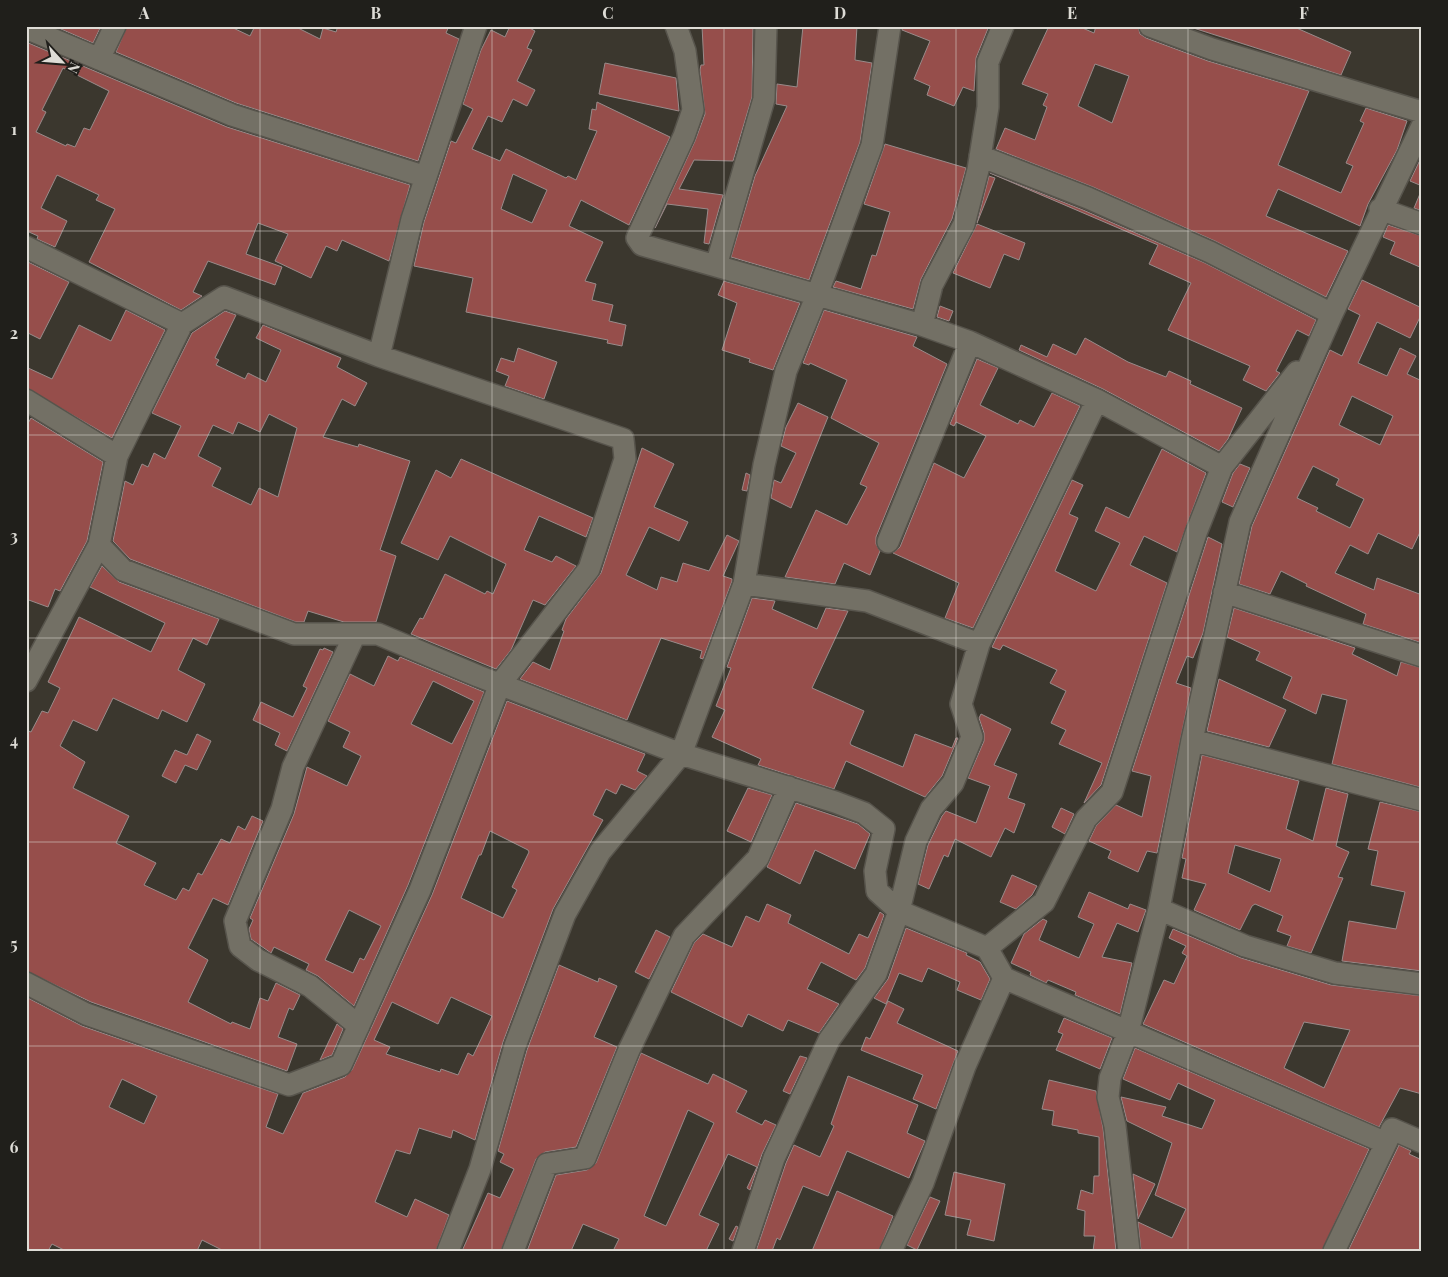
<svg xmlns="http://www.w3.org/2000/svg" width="1448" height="1277" font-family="'Playfair Display',serif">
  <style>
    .building { fill: #964e4b; stroke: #998b8a; fill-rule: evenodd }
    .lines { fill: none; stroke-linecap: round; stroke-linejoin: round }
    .minor-casing { stroke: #57544c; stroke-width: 24 }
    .minor { stroke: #737065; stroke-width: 21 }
    .grid { fill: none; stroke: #dedcd6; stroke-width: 1; stroke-opacity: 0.55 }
    .neatline { fill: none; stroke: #dedcd6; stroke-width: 2 }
    .grid-label { font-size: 16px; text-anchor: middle; font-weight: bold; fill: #dedcd6 }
  </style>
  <rect width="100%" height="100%" fill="#3b372e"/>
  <path class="building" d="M 54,26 L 101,26 L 93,43 Z
    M 127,26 L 229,26 L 250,36 L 255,26 L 294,26 L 320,39 L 323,28 L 336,32 L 338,26 L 449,26 L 446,33 L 459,39 L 418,161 L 236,103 L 116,52 Z
    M 510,26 L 526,26 L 535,31 L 527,48 L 532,50 L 517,81 L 535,90 L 527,106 L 513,99 L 502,122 L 488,116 L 472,149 L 500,161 L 506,149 L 566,178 L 568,176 L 576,180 L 597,131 L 589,129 L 592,109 L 596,110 L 597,102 L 670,137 L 629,225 L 581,200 L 569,226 L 603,242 L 585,281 L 596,284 L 592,300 L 613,305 L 609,321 L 626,325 L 622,346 L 607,343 L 608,340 L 466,312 L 473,278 L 414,266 L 424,222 L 451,141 L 456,143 L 473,109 L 463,104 L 481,50 L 491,30 L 505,37 ZM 513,174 L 547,190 L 532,223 L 501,209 Z
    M 702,26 L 753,26 L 752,97 L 733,161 L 694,160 L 679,189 L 723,195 L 709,244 L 704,243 L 708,209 L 667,204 L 655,228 L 695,141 L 705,114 L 700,70 L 701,65 L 704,65 Z
    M 803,26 L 857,26 L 855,60 L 872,63 L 860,142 L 809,280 L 731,257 L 755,176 L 787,106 L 776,104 L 777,84 L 797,87 Z
    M 902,26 L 989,26 L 976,58 L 974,91 L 963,87 L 954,106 L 927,95 L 930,86 L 914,79 L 930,41 L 902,30 Z
    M 1049,26 L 1078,26 L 1094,33 L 1096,26 L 1138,26 L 1140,34 L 1146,38 L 1208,61 L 1309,91 L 1278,165 L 1341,193 L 1353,166 L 1346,163 L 1364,123 L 1360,121 L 1366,108 L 1407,121 L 1397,150 L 1368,204 L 1360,226 L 1278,189 L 1266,216 L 1348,251 L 1326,297 L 1215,241 L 1093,187 L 996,149 L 1005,128 L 1035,140 L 1047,107 L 1043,105 L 1048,94 L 1022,84 ZM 1095,64 L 1129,76 L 1112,123 L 1078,106 Z
    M 1187,26 L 1292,26 L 1351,52 L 1341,75 Z
    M 26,42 L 227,127 L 410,185 L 389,261 L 342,240 L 337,251 L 326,246 L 311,278 L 275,261 L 288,234 L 258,223 L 246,254 L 282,267 L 275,285 L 208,261 L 193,292 L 202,296 L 181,310 L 89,262 L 115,209 L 96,200 L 99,195 L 57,175 L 41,208 L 67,221 L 55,247 L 37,239 L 38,236 L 29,232 L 26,235 ZM 63,68 L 109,91 L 90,130 L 84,128 L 75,147 L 67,144 L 66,146 L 36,132 L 46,112 L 42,110 Z
    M 605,63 L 676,78 L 679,111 L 599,94 Z
    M 885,144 L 966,168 L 952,219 L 921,279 L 913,309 L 833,287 L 836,281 L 861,289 L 872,255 L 876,256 L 890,212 L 864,204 Z
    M 1420,160 L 1422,161 L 1422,186 L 1410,181 Z
    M 990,173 L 1083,210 L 1205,263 L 1316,320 L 1309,336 L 1297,330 L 1276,371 L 1280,373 L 1266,391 L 1243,380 L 1250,366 L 1168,330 L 1191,283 L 1149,264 L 1158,245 Z
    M 989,176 L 995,178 L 977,223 Z
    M 1422,189 L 1422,211 L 1414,208 Z
    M 977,224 L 1025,243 L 1019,260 L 1004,254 L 990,288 L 953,273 Z
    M 1388,225 L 1422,236 L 1422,268 L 1390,254 L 1395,242 L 1383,237 Z
    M 26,261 L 69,282 L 40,339 L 26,332 Z
    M 1362,280 L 1422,308 L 1422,313 L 1410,338 L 1377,322 L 1358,363 L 1387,376 L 1400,348 L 1416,356 L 1407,374 L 1422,381 L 1422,528 L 1412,549 L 1378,533 L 1368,554 L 1350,545 L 1335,573 L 1374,590 L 1377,578 L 1422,595 L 1422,643 L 1363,624 L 1366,614 L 1306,586 L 1307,584 L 1281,571 L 1270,594 L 1239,584 L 1252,526 L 1330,350 L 1342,356 L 1360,315 L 1348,309 ZM 1352,396 L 1393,416 L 1380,445 L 1339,425 ZM 1313,466 L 1339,479 L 1336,485 L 1364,499 L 1350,528 L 1316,511 L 1318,508 L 1297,498 Z
    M 724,281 L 800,303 L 773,370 L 749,362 L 750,359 L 722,350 L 737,303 L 718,295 Z
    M 940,306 L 953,311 L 949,321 L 937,317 Z
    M 126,310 L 165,330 L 112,438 L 26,388 L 26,367 L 52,379 L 79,325 L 111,341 Z
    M 824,310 L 917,337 L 913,346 L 947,364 L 876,537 L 876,544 L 880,551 L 870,575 L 844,563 L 835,584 L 785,577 L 816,510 L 847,525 L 867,487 L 860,484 L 879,443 L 831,418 L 847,380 L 810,363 L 809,365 L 803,363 Z
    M 225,311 L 236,315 L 215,358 L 219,360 L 216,365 L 245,379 L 248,373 L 266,382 L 281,350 L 256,338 L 263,325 L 341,358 L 337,367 L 367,383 L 355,406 L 342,399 L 323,437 L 358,447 L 359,444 L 410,461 L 380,550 L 396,556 L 376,622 L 344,622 L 308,611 L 304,622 L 296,622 L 130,559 L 113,541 L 125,481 L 133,485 L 142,464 L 148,467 L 154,453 L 165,459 L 181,426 L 152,413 L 192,333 ZM 269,414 L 297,428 L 278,497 L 259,488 L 251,505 L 212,486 L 221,468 L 198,456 L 213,425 L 233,434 L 238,422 L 260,432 Z
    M 1085,338 L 1128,362 L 1166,377 L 1169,371 L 1191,381 L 1190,384 L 1242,408 L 1228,439 L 1219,451 L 1103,389 L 1019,350 L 1021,345 L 1047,357 L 1053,344 L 1076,355 Z
    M 518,348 L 557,362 L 544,399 L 505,386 L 509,376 L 496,371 L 501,358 L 514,362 Z
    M 977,359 L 998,368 L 980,405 L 1018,424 L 1020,420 L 1034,427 L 1052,393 L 1080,406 L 973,628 L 945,618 L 959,583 L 893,553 L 900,547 L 934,463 L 964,478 L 986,436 L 956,422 L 954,426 L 950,424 Z
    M 798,403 L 828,417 L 791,508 L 771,498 L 774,480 L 781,483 L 796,453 L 781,446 L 786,427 Z
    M 31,418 L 103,462 L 87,541 L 60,591 L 55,589 L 48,607 L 26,599 L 26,427 Z
    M 642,448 L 674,464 L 654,507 L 688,522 L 679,541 L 649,527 L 626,575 L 657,590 L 661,577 L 677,582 L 683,563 L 709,571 L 727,535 L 739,541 L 723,576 L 732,579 L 732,581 L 703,659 L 700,658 L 702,651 L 661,638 L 627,720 L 520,679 L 533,662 L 550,670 L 564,631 L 562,630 L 566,619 L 601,573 Z
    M 1162,449 L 1206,473 L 1177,552 L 1144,536 L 1130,565 L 1167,583 L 1101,785 L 1084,803 L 1102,763 L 1059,744 L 1066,730 L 1051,723 L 1066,691 L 1050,683 L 1057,670 L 1003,645 L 1000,650 L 992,647 L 1072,480 L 1083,485 L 1069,514 L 1078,518 L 1055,571 L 1096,591 L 1120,543 L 1095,531 L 1106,507 L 1129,518 Z
    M 461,459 L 593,518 L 586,537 L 539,516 L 524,550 L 552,562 L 556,556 L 576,566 L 545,605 L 533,600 L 511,650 L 496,669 L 411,634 L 420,618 L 423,619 L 445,574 L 485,594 L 487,591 L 493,594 L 506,564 L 450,536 L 438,560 L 401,543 L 436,470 L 451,478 Z
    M 1240,464 L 1250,468 L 1233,507 L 1222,502 L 1233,473 Z
    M 746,473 L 750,475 L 747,491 L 742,490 Z
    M 1208,537 L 1222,544 L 1203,633 L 1193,658 L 1187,656 L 1176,683 L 1191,688 L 1157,853 L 1147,851 L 1138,872 L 1108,858 L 1111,851 L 1089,841 L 1096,826 L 1116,805 L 1142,817 L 1151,776 L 1132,771 Z
    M 102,566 L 119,582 L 219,619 L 207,645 L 193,638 L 178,670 L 205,684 L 187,722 L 162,710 L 158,719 L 113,698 L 97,731 L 73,720 L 60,746 L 85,762 L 73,788 L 129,816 L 116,843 L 156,863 L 144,885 L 176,900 L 183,888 L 189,891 L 198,873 L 202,875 L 221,839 L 230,843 L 238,826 L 245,830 L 252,816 L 263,821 L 228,905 L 213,898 L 188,948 L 208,960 L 188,1002 L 231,1024 L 232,1022 L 250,1029 L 260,998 L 268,1001 L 276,983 L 300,995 L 293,1010 L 289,1008 L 278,1037 L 297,1044 L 287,1071 L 91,1002 L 26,971 L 26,730 L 31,732 L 42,711 L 48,713 L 60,688 L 48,682 L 79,617 L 151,652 L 165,623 L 90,587 Z
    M 752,598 L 775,601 L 772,609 L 817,629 L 826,608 L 848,611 L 812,688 L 864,711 L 850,743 L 851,745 L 903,767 L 915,734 L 952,748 L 956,738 L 958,738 L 942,776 L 925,797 L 846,761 L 834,789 L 758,765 L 761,759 L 712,737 L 725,710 L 716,706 L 731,668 L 727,667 Z
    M 1234,608 L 1355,648 L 1352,654 L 1397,676 L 1401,662 L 1422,668 L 1420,787 L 1332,764 L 1347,700 L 1322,694 L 1316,714 L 1283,698 L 1292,677 L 1256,660 L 1260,652 L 1227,637 Z
    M 324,648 L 333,652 L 287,751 L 275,745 L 280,733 L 253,720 L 261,702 L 293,717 L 307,688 L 303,686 L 320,649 L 323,650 Z
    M 388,656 L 398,661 L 400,657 L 484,692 L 408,885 L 354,1006 L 318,976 L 306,970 L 309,964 L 274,947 L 271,953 L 251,939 L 249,929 L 253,920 L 250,918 L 294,814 L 307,767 L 347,786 L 361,756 L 343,747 L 350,732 L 328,721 L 350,674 L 374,686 ZM 433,681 L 474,701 L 452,744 L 411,724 ZM 349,910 L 381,926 L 364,960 L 360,958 L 353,973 L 325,960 Z
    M 1219,679 L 1286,710 L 1269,747 L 1207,731 Z
    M 507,701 L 645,754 L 637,771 L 647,776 L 635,790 L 621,784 L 616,794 L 606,789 L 593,815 L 603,820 L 553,909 L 503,1042 L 475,1140 L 453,1130 L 451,1138 L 419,1128 L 410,1154 L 396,1150 L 375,1202 L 407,1217 L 415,1199 L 449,1215 L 436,1251 L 224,1251 L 202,1240 L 197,1251 L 66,1251 L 52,1244 L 48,1251 L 26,1251 L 26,997 L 82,1026 L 278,1094 L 266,1127 L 283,1134 L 303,1093 L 345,1077 L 352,1070 L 432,895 ZM 490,831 L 528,850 L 529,852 L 512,887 L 517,890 L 503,918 L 461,898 L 479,855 L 481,855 ZM 451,997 L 492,1016 L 473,1056 L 468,1053 L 458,1075 L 441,1069 L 440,1072 L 386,1054 L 390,1047 L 374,1040 L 392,1002 L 438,1024 ZM 122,1079 L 157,1096 L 144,1124 L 109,1107 Z
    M 981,714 L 1011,729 L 994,765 L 1017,774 L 1008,798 L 1025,804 L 1014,833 L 1005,828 L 991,857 L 955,839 L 948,857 L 944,855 L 929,889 L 918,884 L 928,845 L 942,816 L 946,811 L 976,823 L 990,786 L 968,778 L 984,741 L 984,733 L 979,718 Z
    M 197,734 L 211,741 L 197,770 L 185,765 L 176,783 L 162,776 L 175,750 L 187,755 Z
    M 1202,755 L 1299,781 L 1286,829 L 1313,841 L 1326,788 L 1348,794 L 1336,846 L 1349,852 L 1338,877 L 1343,878 L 1311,953 L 1287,946 L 1291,936 L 1277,931 L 1283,916 L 1255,904 L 1252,906 L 1240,930 L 1194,910 L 1206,884 L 1182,878 L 1186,859 L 1182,858 ZM 1235,845 L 1281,859 L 1270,892 L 1228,873 Z
    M 748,788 L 772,795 L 751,842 L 727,831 Z
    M 1380,802 L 1422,812 L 1422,971 L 1342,961 L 1349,921 L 1396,929 L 1405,892 L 1371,885 L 1378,851 L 1368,849 Z
    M 796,803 L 858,824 L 870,834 L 855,869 L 815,850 L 800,884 L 767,867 Z
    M 1061,808 L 1074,814 L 1065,834 L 1052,827 Z
    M 1012,875 L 1037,886 L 1032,895 L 1016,909 L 1000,902 Z
    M 1089,892 L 1128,909 L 1130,904 L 1146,910 L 1138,932 L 1117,923 L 1102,957 L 1132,963 L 1120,1014 L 1075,995 L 1076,992 L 1048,980 L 1046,983 L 1030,975 L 1031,972 L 1011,963 L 1024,934 L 1043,919 L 1047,921 L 1039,940 L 1079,958 L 1094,924 L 1078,917 Z
    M 767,904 L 791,915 L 788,923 L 849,954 L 859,934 L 868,938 L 880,912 L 884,915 L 865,968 L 856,980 L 821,962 L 807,989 L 839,1004 L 819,1033 L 788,1020 L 783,1031 L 748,1014 L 742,1027 L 671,992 L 694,943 L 703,934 L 732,947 L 746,916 L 759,922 Z
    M 906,928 L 967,953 L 966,955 L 980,962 L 990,979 L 981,1000 L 957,990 L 960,982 L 928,968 L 922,982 L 899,973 L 886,1004 L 874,998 L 888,979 Z
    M 1173,929 L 1241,958 L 1331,985 L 1422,996 L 1422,1094 L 1400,1088 L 1379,1127 L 1143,1024 L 1164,980 L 1174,984 L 1187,956 L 1182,953 L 1186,946 L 1169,938 ZM 1304,1022 L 1350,1030 L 1324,1088 L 1284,1068 Z
    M 656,930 L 670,937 L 649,979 L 635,972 Z
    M 559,965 L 598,982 L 599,978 L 617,986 L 594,1037 L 617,1047 L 576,1147 L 545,1152 L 536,1159 L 501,1251 L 462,1251 L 488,1193 L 500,1198 L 514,1169 L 500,1162 L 504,1154 L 498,1151 L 527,1050 Z
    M 888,1001 L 904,1009 L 897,1023 L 958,1051 L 936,1109 L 913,1099 L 923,1075 L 861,1050 L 866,1037 L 870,1039 Z
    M 1064,1018 L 1112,1038 L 1100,1069 L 1056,1050 L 1063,1034 L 1058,1032 Z
    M 337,1024 L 343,1029 L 332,1055 L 320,1060 Z
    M 1135,1048 L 1369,1149 L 1322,1251 L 1141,1251 L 1138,1222 L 1172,1238 L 1186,1209 L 1155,1195 L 1172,1143 L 1127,1121 L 1121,1097 L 1166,1107 L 1162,1116 L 1202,1129 L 1215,1100 L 1178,1083 L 1170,1100 L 1123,1079 Z
    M 641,1053 L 708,1084 L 713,1074 L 747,1091 L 736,1112 L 762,1125 L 765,1120 L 776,1125 L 762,1154 L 750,1190 L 747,1188 L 757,1167 L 728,1154 L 699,1215 L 719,1224 L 706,1251 L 613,1251 L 619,1239 L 583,1224 L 571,1251 L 527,1251 L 556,1175 L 587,1170 L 596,1163 ZM 688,1110 L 714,1123 L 666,1226 L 644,1216 Z
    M 800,1056 L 807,1058 L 790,1094 L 783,1091 Z
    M 848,1076 L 918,1105 L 907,1133 L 925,1141 L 909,1178 L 847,1151 L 828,1196 L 803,1186 L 780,1240 L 777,1238 L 772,1251 L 756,1251 L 786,1163 L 794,1145 L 820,1157 L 834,1126 L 831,1124 Z
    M 1049,1080 L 1096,1091 L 1103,1128 L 1116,1251 L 1093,1251 L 1095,1236 L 1084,1236 L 1085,1211 L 1077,1209 L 1081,1190 L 1093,1194 L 1094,1176 L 1099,1176 L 1099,1137 L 1078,1133 L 1078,1130 L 1052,1125 L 1054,1111 L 1042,1109 Z
    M 1399,1145 L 1411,1151 L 1409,1154 L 1422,1160 L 1422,1251 L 1348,1251 Z
    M 954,1172 L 1005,1184 L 994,1241 L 967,1235 L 971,1220 L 945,1215 Z
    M 1133,1174 L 1155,1184 L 1138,1219 Z
    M 837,1191 L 893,1216 L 879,1251 L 812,1251 Z
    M 930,1197 L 940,1201 L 917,1250 L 907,1245 Z
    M 736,1226 L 738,1227 L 733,1241 L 729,1239 Z"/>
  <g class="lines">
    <g class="minor-casing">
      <path id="minor" d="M 676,26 L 685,51 L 693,110 L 684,136 L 637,238 L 642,245 L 716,266
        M 766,26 L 764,99 L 716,266 L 922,325 L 970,342 L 1097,400 L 1222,467
        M 1150,26 L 1212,49 L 1422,112
        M 26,28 L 232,115 L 426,177
        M 99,59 L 115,26
        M 980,156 L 1088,198 L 1210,252 L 1332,314
        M 1380,209 L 1422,224
        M 26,247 L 182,324
        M 922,325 L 932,285 L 964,224 L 978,170 L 988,107 L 988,62 L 1003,26
        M 26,400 L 117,456 L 99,545 L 123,570 L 294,634 L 378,634 L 478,676 L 681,754 L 835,802 L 864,813 L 884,829 L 875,871 L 877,891 L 899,911 L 987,948 L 1004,978 L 1386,1143 L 1334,1251
        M 117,456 L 182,324 L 224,297 L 379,356
        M 888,542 L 970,342
        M 744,584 L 867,601 L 979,644
        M 1224,592 L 1422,656
        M 355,634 L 293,767 L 282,809 L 235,921 L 240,946 L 258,960 L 310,986 L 359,1026
        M 26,681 L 99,545
        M 1192,740 L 1422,800
        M 1159,909 L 1245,946 L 1335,973 L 1422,984
        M 987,948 L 1044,902 L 1086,819 L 1112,792 L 1196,533 L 1222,467 L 1297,372
        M 26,983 L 86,1014 L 289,1085 L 341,1065 L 420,890 L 500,684 L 589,569 L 625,459 L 623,439 L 379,356 L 412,219 L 476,26
        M 1386,1143 L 1392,1129 L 1422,1142
        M 448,1251 L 480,1169 L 515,1046 L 565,914 L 600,852 L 681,754 L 744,584 L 764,465 L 786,371 L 817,295 L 872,145 L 890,26
        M 513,1251 L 547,1164 L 585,1158 L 629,1050 L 684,936 L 758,858 L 789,787
        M 743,1251 L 774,1158 L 829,1040 L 876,974 L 899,911 L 916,841 L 931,809 L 953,783 L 972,737 L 961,704 L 979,644 L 1097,400
        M 891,1251 L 923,1183 L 965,1066 L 1004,978
        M 1129,1251 L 1115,1126 L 1108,1097 L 1110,1078 L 1128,1032 L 1159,909 L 1192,740 L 1240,522 L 1332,314 L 1422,126"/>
    </g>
    <use href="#minor" class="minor"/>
  </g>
  <path class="grid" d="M 260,26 L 260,1251M 492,26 L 492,1251M 724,26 L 724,1251M 956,26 L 956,1251M 1188,26 L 1188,1251M 26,231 L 1422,231M 26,435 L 1422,435M 26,638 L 1422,638M 26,842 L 1422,842M 26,1046 L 1422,1046"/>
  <rect width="1448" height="1277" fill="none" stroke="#201f1b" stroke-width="55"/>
  <g transform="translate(62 62) rotate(116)" stroke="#201f1b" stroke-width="4" paint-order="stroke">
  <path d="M0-4L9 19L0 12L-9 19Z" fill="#dedcd6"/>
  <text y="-8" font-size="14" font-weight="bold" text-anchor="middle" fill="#dedcd6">N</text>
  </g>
  <rect x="28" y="28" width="1392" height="1222" class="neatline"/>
  <g class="grid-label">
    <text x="144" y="19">A</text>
    <text x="376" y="19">B</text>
    <text x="608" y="19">C</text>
    <text x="840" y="19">D</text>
    <text x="1072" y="19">E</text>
    <text x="1304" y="19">F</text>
    <text x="14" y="135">1</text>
    <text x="14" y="339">2</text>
    <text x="14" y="542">3</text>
    <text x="14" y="746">4</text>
    <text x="14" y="950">5</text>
    <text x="14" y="1153">6</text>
  </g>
</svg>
